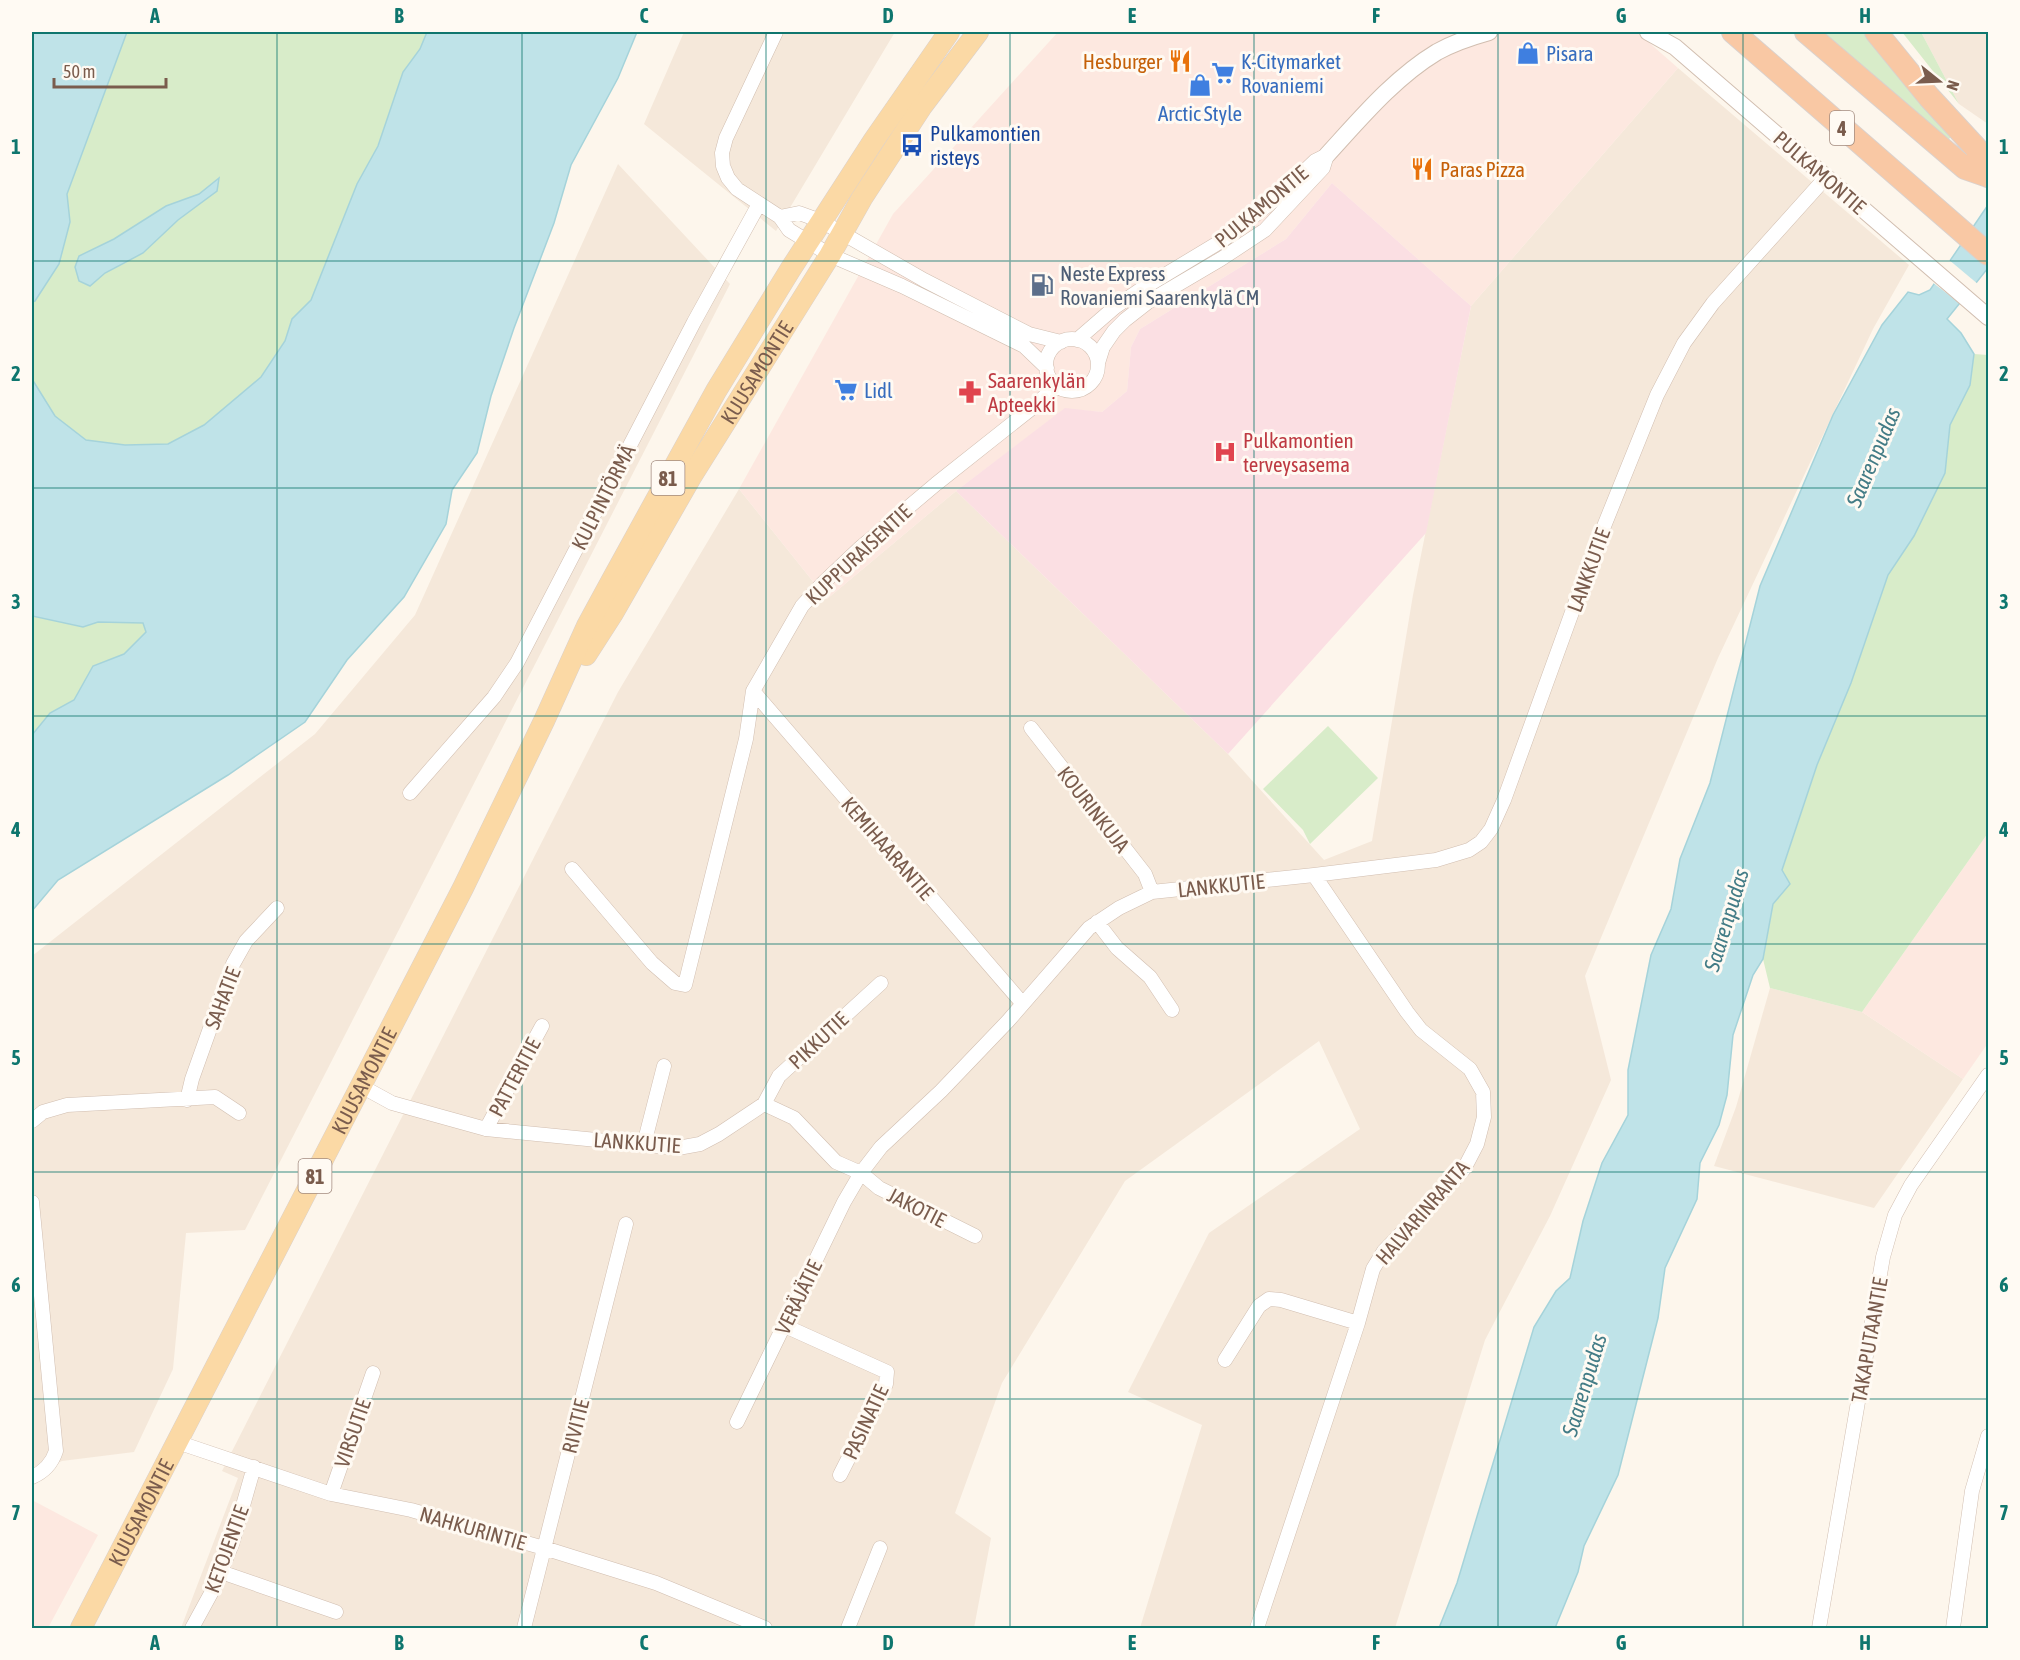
<svg xmlns="http://www.w3.org/2000/svg" width="2020" height="1660" font-family="'Asap Condensed',sans-serif">
  <style>
    .residential { fill: #f5e8da }
    .commercial { fill: #fde8e0 }
    .medical { fill: #fbdfe3 }
    .green { fill: #d8ecc9 }
    .water { fill: #bfe3e8; stroke: #a5d3da; stroke-width: 1.5 }
    .pier { fill: #fdf6ec }
    .lines { fill: none; stroke-linecap: round; stroke-linejoin: round }
    .minor-casing { stroke: #d1beb0; stroke-width: 15 }
    .tertiary-casing { stroke: #d1beb0; stroke-width: 18 }
    .primary-casing { stroke: #dad1cd; stroke-width: 22 }
    .trunk-casing { stroke: #dad1cd; stroke-width: 24 }
    .minor { stroke: #fff; stroke-width: 14 }
    .tertiary { stroke: #fff; stroke-width: 16 }
    .primary { stroke: #fbd9a5; stroke-width: 21 }
    .trunk { stroke: #f9c8a4; stroke-width: 22 }
    .grid { fill: none; stroke: #0f766e; stroke-width: 1.5; stroke-opacity: 0.55 }
    .labels { text-anchor: middle; dominant-baseline: central; stroke-width: 6; stroke-linejoin: round; paint-order: stroke }
    .shield { fill: #fffaf3; stroke: #a28b7f; stroke-width: 1.5 }
    .shield-label { font-size: 20px; font-weight: bold; fill: #7a5c4d }
    .shop-label { font-size: 21px; fill: #366cbe; stroke: #fffaf3; text-anchor: start }
    .food-label { font-size: 21px; fill: #c56008; stroke: #fffaf3; text-anchor: end }
    .transit-label { font-size: 21px; fill: #164399; stroke: #fffaf3; text-anchor: start }
    .street-label { font-size: 21px; fill: #7a5c4d; stroke: #fffaf3 }
    .service-label { font-size: 21px; fill: #4e5e75; stroke: #fffaf3; text-anchor: start }
    .health-label { font-size: 21px; fill: #be3a42; stroke: #fffaf3; text-anchor: start }
    .water-label { font-size: 22px; font-style: italic; fill: #437c86; stroke: #fffaf3 }
    .neatline { fill: none; stroke: #0f766e; stroke-width: 2 }
    .grid-label { font-size: 20px; text-anchor: middle; font-weight: bold; fill: #0f766e }
  </style>
  <rect width="100%" height="100%" fill="#fdf6ec"/>
  <path class="residential" d="M 684,32 L 895,32 L 776,231 L 644,124 Z
    M 1921,32 L 1988,32 L 1988,124 L 1959,104 Z
    M 1678,68 L 1909,265 L 1873,329 L 1718,658 L 1585,976 L 1611,1080 L 1550,1216 L 1485,1340 L 1395,1628 L 1140,1628 L 1202,1425 L 1128,1392 L 1209,1233 L 1360,1129 L 1319,1041 L 1125,1181 L 1002,1383 L 955,1513 L 991,1538 L 974,1628 L 181,1628 L 238,1478 L 222,1471 L 618,692 L 739,489 L 827,599 L 956,491 L 1228,754 L 1324,860 L 1372,841 L 1413,595 L 1471,306 Z
    M 618,164 L 730,284 L 245,1230 L 186,1233 L 173,1369 L 134,1452 L 62,1461 L 32,1475 L 32,956 L 315,734 L 415,615 Z
    M 1770,988 L 1862,1012 L 1963,1079 L 1874,1208 L 1714,1166 L 1736,1107 Z"/>
  <path class="commercial" d="M 1058,32 L 1637,32 L 1678,68 L 1471,306 L 1332,183 L 1286,239 L 1140,329 L 1131,347 L 1127,391 L 1102,412 L 1065,409 L 956,491 L 827,599 L 739,489 L 893,214 Z
    M 1988,833 L 1988,1043 L 1963,1079 L 1862,1012 Z
    M 32,1500 L 98,1535 L 48,1628 L 32,1628 Z"/>
  <path class="medical" d="M 1332,183 L 1471,306 L 1426,533 L 1228,754 L 956,491 L 1065,408 L 1102,412 L 1127,391 L 1131,347 L 1140,329 L 1286,239 Z"/>
  <path class="green" d="M 127,32 L 427,32 L 420,49 L 403,72 L 378,146 L 357,184 L 311,300 L 292,319 L 285,341 L 261,377 L 204,425 L 168,444 L 125,445 L 86,440 L 55,416 L 32,379 L 32,302 L 35,301 L 70,222 L 67,194 Z
    M 1819,32 L 1866,32 L 1953,134 L 1946,143 Z
    M 1902,32 L 1921,32 L 1959,104 Z
    M 1974,354 L 1988,355 L 1988,833 L 1862,1012 L 1770,988 L 1763,959 L 1773,904 L 1790,884 L 1782,870 L 1817,765 L 1851,683 L 1888,575 L 1914,536 L 1945,473 L 1950,425 L 1970,385 Z
    M 32,616 L 83,627 L 98,622 L 143,623 L 146,632 L 124,654 L 93,666 L 74,700 L 50,713 L 32,735 Z
    M 1328,726 L 1378,778 L 1310,844 L 1303,830 L 1263,789 Z"/>
  <path class="water" d="M 32,32 L 127,32 L 67,194 L 70,222 L 59,264 L 35,301 L 32,302 Z
    M 427,32 L 637,32 L 618,78 L 571,165 L 554,223 L 514,328 L 491,396 L 477,453 L 452,490 L 446,524 L 404,597 L 347,660 L 305,722 L 228,775 L 58,880 L 32,911 L 32,735 L 50,713 L 74,700 L 93,666 L 124,654 L 146,632 L 143,623 L 98,622 L 83,627 L 32,616 L 32,379 L 55,416 L 86,440 L 125,445 L 168,444 L 204,425 L 261,377 L 285,341 L 292,319 L 311,300 L 357,184 L 378,146 L 403,72 L 420,49 Z
    M 219,178 L 217,191 L 178,220 L 143,253 L 105,273 L 90,286 L 79,281 L 75,267 L 79,256 L 114,239 L 166,206 L 199,194 Z
    M 1988,205 L 1988,268 L 1947,319 L 1961,333 L 1974,354 L 1970,385 L 1950,425 L 1945,473 L 1914,536 L 1888,575 L 1851,683 L 1817,765 L 1782,870 L 1790,884 L 1773,904 L 1763,959 L 1753,975 L 1733,1035 L 1727,1095 L 1719,1125 L 1700,1163 L 1697,1199 L 1665,1268 L 1658,1318 L 1618,1475 L 1584,1546 L 1578,1572 L 1555,1628 L 1439,1628 L 1457,1583 L 1534,1327 L 1556,1291 L 1570,1278 L 1583,1221 L 1602,1163 L 1628,1115 L 1628,1070 L 1651,955 L 1671,909 L 1680,859 L 1710,783 L 1760,586 L 1833,415 L 1882,325 L 1908,292 L 1919,295 L 1930,290 Z"/>
  <path class="pier" d="M 1948,259 L 1979,285 L 1962,305 L 1932,282 Z"/>
  <g class="lines">
    <g class="minor-casing">
      <path id="minor" d="M 776,32 L 726,138 L 722,153 L 723,166 L 728,178 L 737,189 L 780,217 L 789,230 L 830,255 L 902,286 L 1024,346 L 1047,368
        M 780,217 L 799,213 L 821,221 L 924,280 L 1029,334 L 1061,342
        M1046 365a26 26 0 1 1 52 0a26 26 0 1 1-52 0Z
        M 1077,340 L 1115,307 L 1140,290 L 1223,240 L 1273,201 L 1315,161 L 1327,155
        M 1098,363 L 1103,347 L 1114,331 L 1125,320 L 1148,302 L 1221,259 L 1265,230 L 1323,168 L 1327,155
        M 753,691 L 1023,1004
        M 1031,728 L 1145,874 L 1152,892
        M 410,793 L 494,697 L 517,663 L 694,322 L 759,204
        M 572,869 L 652,963 L 675,983 L 685,985 L 746,739 L 753,691 L 802,606 L 822,584 L 860,548 L 936,484 L 1037,404 L 1056,385
        M 1097,922 L 1117,948 L 1150,977 L 1172,1010
        M 361,1086 L 392,1103 L 486,1129 L 678,1148 L 700,1144 L 719,1134 L 764,1104 L 779,1076 L 881,983
        M 187,1100 L 192,1079 L 233,964 L 246,941 L 277,908
        M 764,1104 L 794,1118 L 836,1162 L 861,1173 L 879,1188 L 975,1236
        M 32,1121 L 43,1112 L 67,1105 L 215,1097 L 239,1113
        M 486,1129 L 542,1026
        M 644,1144 L 664,1066
        M 32,1202 L 56,1451 C 52,1463 44,1472 32,1477
        M 785,1326 L 887,1372 L 886,1384 L 840,1475
        M 1225,1360 L 1259,1306 L 1269,1299 L 1281,1300 L 1358,1323
        M 737,1422 L 844,1202 L 861,1173 L 881,1147 L 941,1091 L 1008,1021 L 1089,928 L 1119,908 L 1152,892 L 1314,875 L 1436,860 L 1469,850 L 1481,842 L 1491,829 L 1504,800 L 1596,546 L 1657,395 L 1684,343 L 1713,303 L 1820,184 L 1827,179
        M 177,1442 L 331,1494 L 411,1510 L 544,1548 L 656,1583 L 765,1628
        M 331,1494 L 373,1373
        M 221,1572 L 336,1612
        M 192,1628 L 215,1586 L 232,1544 L 254,1467
        M 524,1628 L 626,1224
        M 848,1628 L 880,1548
        M 1257,1628 L 1358,1323 L 1373,1269 L 1384,1251 L 1464,1169 L 1477,1144 L 1484,1117 L 1483,1092 L 1470,1069 L 1421,1030 L 1407,1012 L 1314,875
        M 1819,1628 L 1883,1257 L 1895,1215 L 1911,1185 L 1988,1075
        M 1953,1628 L 1972,1491 L 1988,1436"/>
    </g>
    <g class="tertiary-casing">
      <path id="tertiary" d="M 1648,32 L 1675,47 L 1988,317
        M 1327,155 C 1360,119 1394,78 1437,52 C 1453,43 1471,37 1489,32"/>
    </g>
    <g class="primary-casing">
      <g id="primary">
        <path id="s1" d="M 586,655 L 613,613 L 691,477 L 830,255 L 862,198 L 922,106 L 978,32"/>
        <path id="s2" d="M 81,1628 L 463,888 L 544,721 L 587,626 L 612,580 L 716,391 L 790,270 L 874,140 L 949,32"/>
      </g>
    </g>
    <g class="trunk-casing">
      <path id="trunk" d="M 1733,32 L 1988,254
        M 1806,32 L 1965,168 L 1988,176
        M 1876,32 L 1929,97 L 1976,148 L 1988,176"/>
    </g>
    <use href="#minor" class="minor"/>
    <use href="#tertiary" class="tertiary"/>
    <use href="#primary" class="primary"/>
    <use href="#trunk" class="trunk"/>
  </g>
  <path class="grid" d="M 277,32 L 277,1628M 522,32 L 522,1628M 766,32 L 766,1628M 1010,32 L 1010,1628M 1254,32 L 1254,1628M 1498,32 L 1498,1628M 1743,32 L 1743,1628M 32,261 L 1988,261M 32,488 L 1988,488M 32,716 L 1988,716M 32,944 L 1988,944M 32,1172 L 1988,1172M 32,1399 L 1988,1399"/>
  <defs>
    <g id="shop-bare" transform="scale(1.8)"><path d="M-5-2.5h2.3a2.7 3.5 0 0 1 5.4 0H5L5.5 6h-11ZM-1.5-2.5h3a1.5 2.3 0 0 0-3 0Z" fill="#3f7fe0" stroke="#fffaf3" stroke-width="2.5" paint-order="stroke"/></g>
    <g id="restaurant-bare" transform="scale(1.8)"><path d="M-5-6h1v4h1v-4h1v4h1v-4h1v5L-1.5 .5V6h-2V.5L-5-1ZM5-6V6H3V1.5H1.5Q1.5-4 5-6Z" fill="#e8710a" stroke="#fffaf3" stroke-width="2.5" paint-order="stroke"/></g>
    <g id="supermarket-bare" transform="scale(1.8)"><path d="M-6-5.5h2.5l.6 2H6L4.5 2H-2.5L-4.4-4H-6ZM-1.5 3.2a1.3 1.3 0 1 0 .1 0ZM3 3.2a1.3 1.3 0 1 0 .1 0Z" fill="#3f7fe0" stroke="#fffaf3" stroke-width="2.5" paint-order="stroke"/></g>
    <g id="bus-bare" transform="scale(1.8)"><path d="M-5-6H5V4H4V6H2V4H-2V6H-4V4H-5ZM-3.5-4V0h7V-4ZM-3.5 1.2v1.5H-2V1.2ZM2 1.2v1.5H3.5V1.2Z" fill="#1a4fb4" stroke="#fffaf3" stroke-width="2.5" paint-order="stroke"/></g>
    <g id="fuel-bare" transform="scale(1.8)"><path d="M-5.5-6h7V0h2V4h1.3V-2.5L3-4.5l.8-.8L6-3V5H2.5V1h-1V6h-7ZM-4.2-4.7v3.2H.2V-4.7Z" fill="#5c6f8a" stroke="#fffaf3" stroke-width="2.5" paint-order="stroke"/></g>
    <g id="pharmacy-bare" transform="scale(1.8)"><path d="M-2-6h4v4h4v4h-4v4h-4v-4h-4v-4h4Z" fill="#e0444e" stroke="#fffaf3" stroke-width="2.5" paint-order="stroke"/></g>
    <g id="hospital-bare" transform="scale(1.8)"><path d="M-5-5h3v3.5h4V-5h3V5h-3V1.5h-4V5h-3Z" fill="#e0444e" stroke="#fffaf3" stroke-width="2.5" paint-order="stroke"/></g>
  </defs>
  <g fill-rule="evenodd">
    <use href="#shop-bare" x="1528" y="53"/>
    <use href="#restaurant-bare" x="1180" y="61"/>
    <use href="#supermarket-bare" x="1223" y="73"/>
    <use href="#shop-bare" x="1200" y="85"/>
    <use href="#bus-bare" x="912" y="145"/>
    <use href="#restaurant-bare" x="1422" y="169"/>
    <use href="#fuel-bare" x="1042" y="285"/>
    <use href="#supermarket-bare" x="846" y="390"/>
    <use href="#pharmacy-bare" x="970" y="392"/>
    <use href="#hospital-bare" x="1225" y="452"/>
  </g>
  <g class="labels">
    <g class="shield">
      <rect x="1830" y="111" width="24" height="34" rx="4.5"/>
      <rect x="651.5" y="461" width="33" height="34" rx="4.5"/>
      <rect x="298.5" y="1159" width="33" height="34" rx="4.5"/>
    </g>
    <g class="shield-label">
      <text x="1842" y="128">4</text>
      <text x="668" y="478">81</text>
      <text x="315" y="1176">81</text>
    </g>
    <g class="shop-label">
      <text x="1546" y="53">Pisara</text>
      <text x="1241" y="61">K-Citymarket<tspan x="1241" dy="24">Rovaniemi</tspan></text>
      <text x="1200" y="113" text-anchor="middle">Arctic Style</text>
      <text x="864" y="390">Lidl</text>
    </g>
    <g class="food-label">
      <text x="1162" y="61">Hesburger</text>
      <text x="1440" y="169" text-anchor="start">Paras Pizza</text>
    </g>
    <g class="transit-label">
      <text x="930" y="133">Pulkamontien<tspan x="930" dy="24">risteys</tspan></text>
    </g>
    <g class="street-label">
      <text transform="translate(1820 172) rotate(41)">PULKAMONTIE</text>
      <text transform="translate(1261 206) rotate(-40)">PULKAMONTIE</text>
      <text stroke="none"><textPath href="#s1" startOffset="330">KUUSAMONTIE</textPath></text>
      <text transform="translate(603 497) rotate(-63)">KULPINTÖRMÄ</text>
      <text transform="translate(858 554) rotate(-43)">KUPPURAISENTIE</text>
      <text transform="translate(1588 570) rotate(-70)">LANKKUTIE</text>
      <text transform="translate(1094 809) rotate(52)">KOURINKUJA</text>
      <text transform="translate(888 848) rotate(49)">KEMIHAARANTIE</text>
      <text transform="translate(1221 885) rotate(-6)">LANKKUTIE</text>
      <text transform="translate(222 998) rotate(-69)">SAHATIE</text>
      <text transform="translate(818 1040) rotate(-43)">PIKKUTIE</text>
      <text transform="translate(514 1077) rotate(-62)">PATTERITIE</text>
      <text stroke="none"><textPath href="#s2" startOffset="616">KUUSAMONTIE</textPath></text>
      <text transform="translate(637 1142) rotate(4)">LANKKUTIE</text>
      <text transform="translate(917 1207) rotate(27)">JAKOTIE</text>
      <text transform="translate(1422 1212) rotate(-49)">HALVARINRANTA</text>
      <text transform="translate(798 1297) rotate(-64)">VERÄJÄTIE</text>
      <text transform="translate(1869 1340) rotate(-80)">TAKAPUTAANTIE</text>
      <text transform="translate(865 1422) rotate(-65)">PASINATIE</text>
      <text transform="translate(575 1426) rotate(-76)">RIVITIE</text>
      <text transform="translate(352 1433) rotate(-71)">VIRSUTIE</text>
      <text stroke="none"><textPath href="#s2" startOffset="130">KUUSAMONTIE</textPath></text>
      <text transform="translate(473 1528) rotate(16)">NAHKURINTIE</text>
      <text transform="translate(226 1549) rotate(-70)">KETOJENTIE</text>
    </g>
    <g class="service-label">
      <text x="1060" y="273">Neste Express<tspan x="1060" dy="24">Rovaniemi Saarenkylä CM</tspan></text>
    </g>
    <g class="health-label">
      <text x="988" y="380">Saarenkylän<tspan x="988" dy="24">Apteekki</tspan></text>
      <text x="1243" y="440">Pulkamontien<tspan x="1243" dy="24">terveysasema</tspan></text>
    </g>
    <g class="water-label">
      <text transform="translate(1873 457) rotate(-67)">Saarenpudas</text>
      <text transform="translate(1726 920) rotate(-73)">Saarenpudas</text>
      <text transform="translate(1584 1385) rotate(-73)">Saarenpudas</text>
    </g>
  </g>
  <rect width="2020" height="1660" fill="none" stroke="#fffaf3" stroke-width="66"/>
  <g transform="translate(1939 81) rotate(108)" stroke="#fffaf3" stroke-width="4.5" paint-order="stroke">
  <path d="M0-4.5L10 22L0 15L-10 22Z" fill="#7a5c4d"/>
  <text y="-9" font-size="16" font-weight="bold" text-anchor="middle" fill="#7a5c4d">N</text>
  </g>
  <path d="M54 78v9h112v-9" fill="none" stroke="#7a5c4d" stroke-width="3"/>
  <text x="63" y="78" font-size="18" fill="#7a5c4d" stroke="#fffaf3" stroke-width="4.5" paint-order="stroke">50 m</text>
  <rect x="33" y="33" width="1954" height="1594" class="neatline"/>
  <g class="grid-label">
    <text x="155" y="23">A</text>
    <text x="399" y="23">B</text>
    <text x="644" y="23">C</text>
    <text x="888" y="23">D</text>
    <text x="1132" y="23">E</text>
    <text x="1376" y="23">F</text>
    <text x="1621" y="23">G</text>
    <text x="1865" y="23">H</text>
    <text x="16" y="154">1</text>
    <text x="2004" y="154">1</text>
    <text x="16" y="381">2</text>
    <text x="2004" y="381">2</text>
    <text x="16" y="609">3</text>
    <text x="2004" y="609">3</text>
    <text x="16" y="837">4</text>
    <text x="2004" y="837">4</text>
    <text x="16" y="1065">5</text>
    <text x="2004" y="1065">5</text>
    <text x="16" y="1292">6</text>
    <text x="2004" y="1292">6</text>
    <text x="16" y="1520">7</text>
    <text x="2004" y="1520">7</text>
    <text x="155" y="1650">A</text>
    <text x="399" y="1650">B</text>
    <text x="644" y="1650">C</text>
    <text x="888" y="1650">D</text>
    <text x="1132" y="1650">E</text>
    <text x="1376" y="1650">F</text>
    <text x="1621" y="1650">G</text>
    <text x="1865" y="1650">H</text>
  </g>
</svg>
